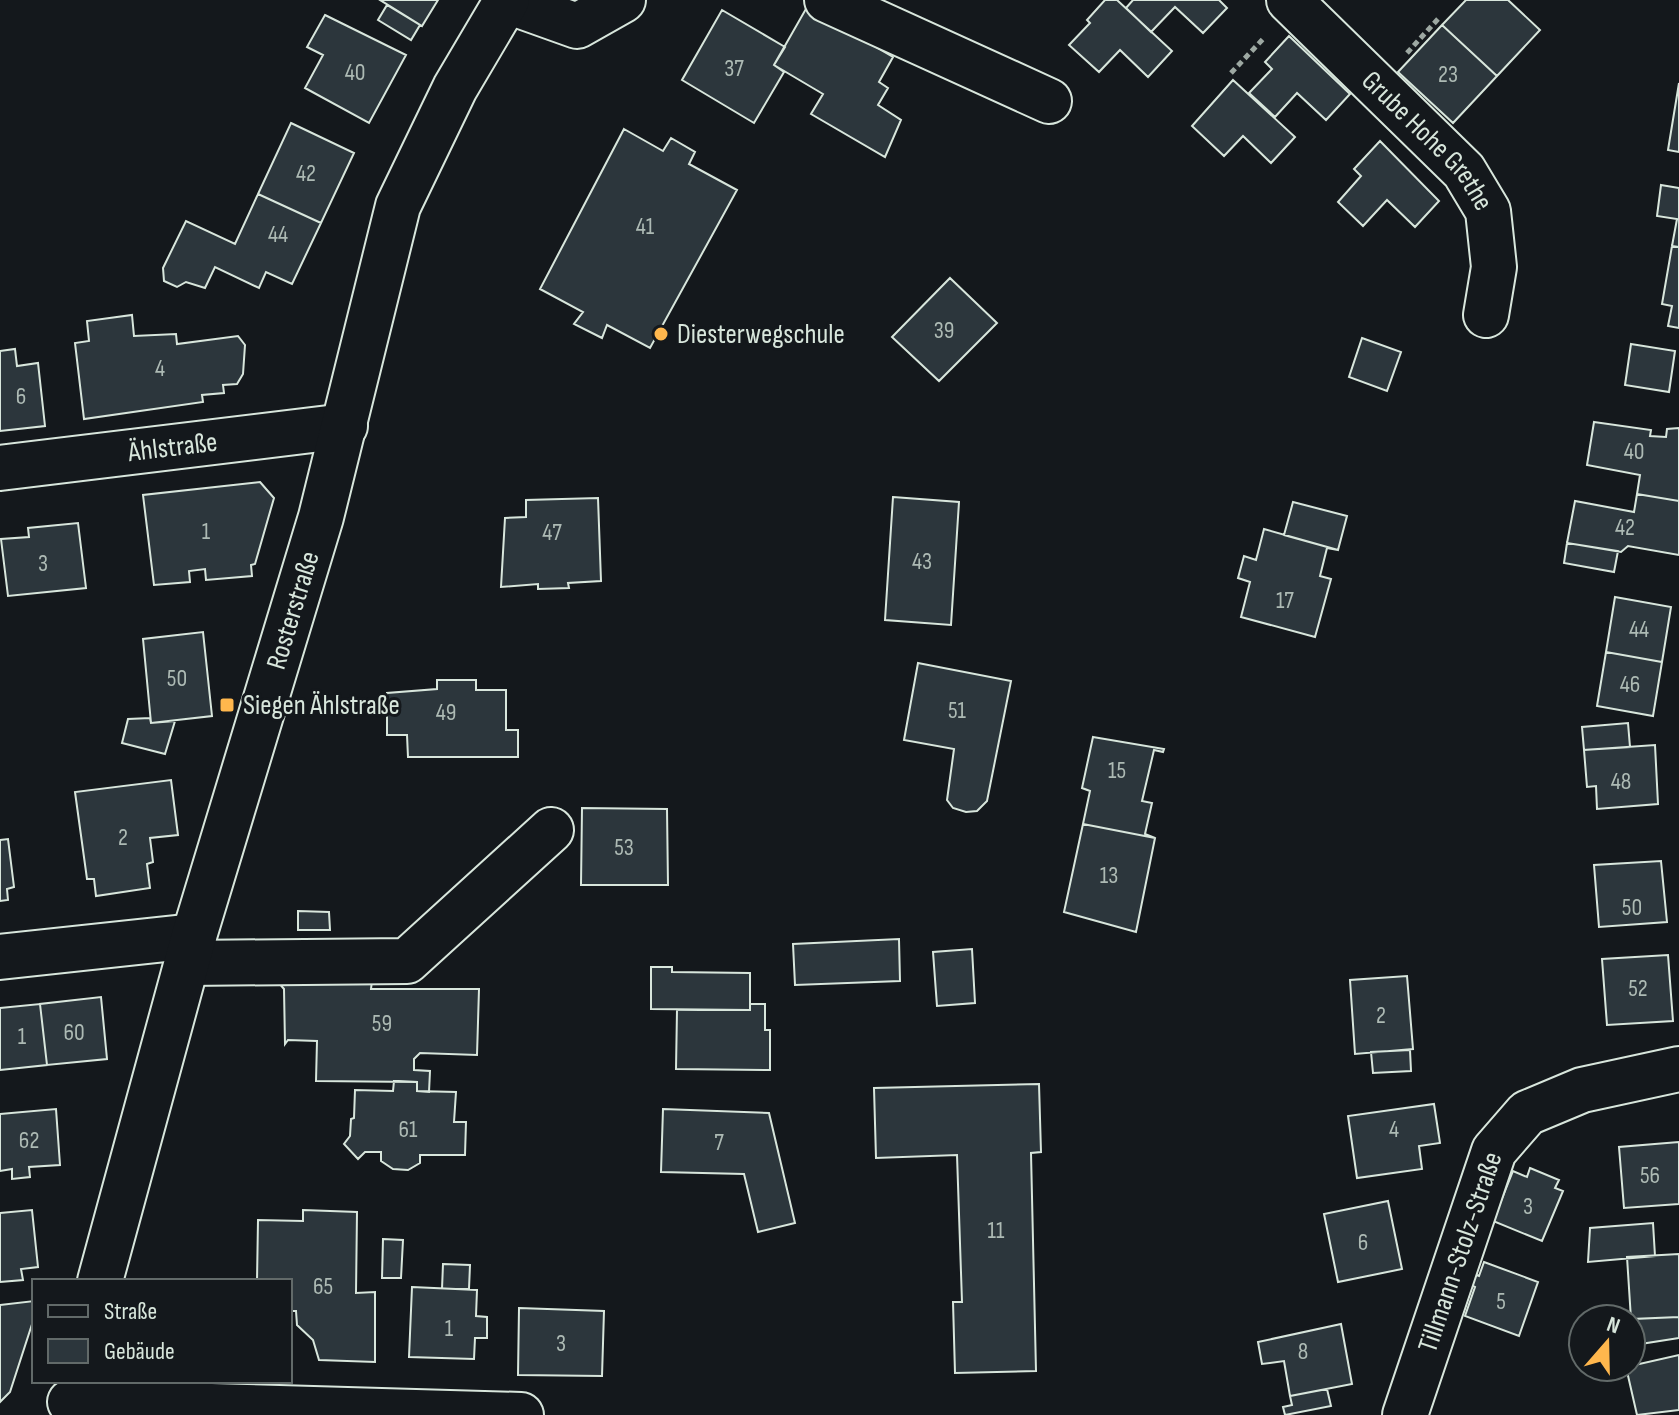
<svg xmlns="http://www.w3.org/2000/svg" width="1679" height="1415" font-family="'Sofia Sans Condensed',sans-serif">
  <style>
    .building { fill: #2c363c; stroke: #d8e6dc; stroke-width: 2 }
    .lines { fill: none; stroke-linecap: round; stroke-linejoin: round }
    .minor-casing { stroke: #d8e6dc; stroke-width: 48 }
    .path { stroke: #9da8a2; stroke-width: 5; stroke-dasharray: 6 4; stroke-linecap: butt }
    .minor { stroke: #14181c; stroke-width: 44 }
    .poi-dot { fill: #ffb74d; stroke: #14181c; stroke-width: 3 }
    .labels { text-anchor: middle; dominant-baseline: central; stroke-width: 6; stroke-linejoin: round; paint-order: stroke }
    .number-label { font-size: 24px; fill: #adbab4 }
    .street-label { font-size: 28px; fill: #d8e6dc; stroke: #14181c }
    .poi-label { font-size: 28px; fill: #d8e6dc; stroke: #14181c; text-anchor: start }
  </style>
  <rect width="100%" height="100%" fill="#14181c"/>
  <path class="building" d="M 380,0 L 438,0 L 422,26 Z
    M 1105,0 L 1117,0 L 1172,51 L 1148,77 L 1120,50 L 1099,72 L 1069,45 L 1090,23 L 1087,20 Z
    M 1133,0 L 1219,0 L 1227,8 L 1203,33 L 1175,7 L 1151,32 L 1126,8 Z
    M 1466,0 L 1508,0 L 1540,30 L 1497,76 L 1442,25 Z
    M 387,5 L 420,25 L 411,40 L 378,20 Z
    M 807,7 L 893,57 L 879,82 L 888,88 L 878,105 L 901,120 L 885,157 L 811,114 L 823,94 L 774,65 Z
    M 722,10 L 785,47 L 774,65 L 784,72 L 754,123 L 682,80 Z
    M 325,15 L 406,55 L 369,123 L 305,88 L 323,55 L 307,47 Z
    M 1442,25 L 1497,76 L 1453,123 L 1398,72 Z
    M 1289,36 L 1350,94 L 1326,120 L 1297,93 L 1275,117 L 1249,93 L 1272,69 L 1265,62 Z
    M 1233,80 L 1295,137 L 1271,163 L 1243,136 L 1224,156 L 1192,126 Z
    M 1679,83 L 1679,152 L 1668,150 Z
    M 291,123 L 354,153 L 321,223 L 258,194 Z
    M 624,129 L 663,151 L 671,138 L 695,152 L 689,164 L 737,190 L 650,348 L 607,325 L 602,338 L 574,324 L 583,312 L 540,289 Z
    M 1380,141 L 1439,201 L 1415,227 L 1387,200 L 1363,226 L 1338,202 L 1361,176 L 1354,169 Z
    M 1661,185 L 1679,188 L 1679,247 L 1672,246 L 1677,219 L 1657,216 Z
    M 258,194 L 321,223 L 292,284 L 266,272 L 259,288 L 215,267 L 205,288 L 186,282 L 177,287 L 164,281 L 163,268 L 186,221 L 235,244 Z
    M 1672,246 L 1679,247 L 1679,328 L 1668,326 L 1672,306 L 1662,304 Z
    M 950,278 L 997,323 L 939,381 L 892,337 Z
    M 132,315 L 134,336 L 176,334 L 177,344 L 238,336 L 245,345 L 243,374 L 237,384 L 223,385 L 224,393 L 202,395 L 203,402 L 84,419 L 75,343 L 89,341 L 87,321 Z
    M 1362,338 L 1401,352 L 1387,391 L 1349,377 Z
    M 1631,344 L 1675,351 L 1669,392 L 1625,385 Z
    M 15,349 L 17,366 L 38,363 L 45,426 L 0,431 L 0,351 Z
    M 1594,422 L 1651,430 L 1650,436 L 1666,437 L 1667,429 L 1679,428 L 1679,501 L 1637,494 L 1640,475 L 1587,465 Z
    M 260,482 L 274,498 L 255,564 L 251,565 L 252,576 L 206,580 L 205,569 L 189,571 L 190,582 L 154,585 L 143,495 Z
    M 1637,494 L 1679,501 L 1679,555 L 1628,546 L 1621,552 L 1567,543 L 1575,501 L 1634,512 Z
    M 893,497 L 959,502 L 951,625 L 885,620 Z
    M 598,498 L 601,581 L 568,583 L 569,588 L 538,589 L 538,584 L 501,587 L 505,518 L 526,517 L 526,500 Z
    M 1293,502 L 1347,516 L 1338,550 L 1284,535 Z
    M 78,523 L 86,588 L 8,596 L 1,539 L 29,537 L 28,528 Z
    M 1264,529 L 1338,550 L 1327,548 L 1320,576 L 1331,579 L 1315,637 L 1241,617 L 1250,582 L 1238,578 L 1244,556 L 1256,560 Z
    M 1567,543 L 1618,551 L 1614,572 L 1564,563 Z
    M 1615,597 L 1671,607 L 1662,662 L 1606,652 Z
    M 203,632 L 212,716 L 151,723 L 143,639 Z
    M 1606,652 L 1662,662 L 1653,716 L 1597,706 Z
    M 918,663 L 1011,681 L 987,801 L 977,811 L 966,812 L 953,808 L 947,800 L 954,749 L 904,740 Z
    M 437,680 L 476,680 L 476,690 L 506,690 L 506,730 L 518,730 L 518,757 L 408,757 L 407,735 L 387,735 L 387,693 L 437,689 Z
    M 150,718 L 151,723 L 175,721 L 165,754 L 122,743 L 128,719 Z
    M 1628,723 L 1630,747 L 1584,750 L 1582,727 Z
    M 1093,737 L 1164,749 L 1163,752 L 1154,750 L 1142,801 L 1152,803 L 1145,834 L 1155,838 L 1083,824 L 1090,791 L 1082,788 Z
    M 1655,745 L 1658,804 L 1597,809 L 1596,786 L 1587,787 L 1584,750 Z
    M 171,780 L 178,835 L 150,838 L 153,862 L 147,864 L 150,888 L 96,896 L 94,879 L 87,879 L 75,792 Z
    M 582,808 L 667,809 L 668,885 L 581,885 Z
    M 1083,824 L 1155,838 L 1136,932 L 1064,912 Z
    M 8,839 L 14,887 L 7,889 L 8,900 L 0,901 L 0,840 Z
    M 1661,861 L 1667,922 L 1599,927 L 1594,865 Z
    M 298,911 L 329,912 L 330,930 L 298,930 Z
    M 899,939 L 900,981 L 795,985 L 793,944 Z
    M 972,949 L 975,1003 L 937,1006 L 933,952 Z
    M 1668,955 L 1673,1021 L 1607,1025 L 1602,959 Z
    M 651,967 L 672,967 L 672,972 L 750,973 L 750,1010 L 651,1009 Z
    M 1407,976 L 1413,1049 L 1355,1054 L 1350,980 Z
    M 372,981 L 371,989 L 479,989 L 477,1055 L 420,1053 L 414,1059 L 414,1070 L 430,1071 L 429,1092 L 417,1091 L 417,1082 L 316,1081 L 317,1041 L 288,1040 L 285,1044 L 284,989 L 278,982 Z
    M 101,997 L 107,1059 L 47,1065 L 40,1004 Z
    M 40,1004 L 47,1065 L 0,1070 L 0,1008 Z
    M 750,1004 L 765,1004 L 765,1030 L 770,1030 L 770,1070 L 676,1069 L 677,1010 L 750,1010 Z
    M 1410,1050 L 1411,1071 L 1373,1073 L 1371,1052 Z
    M 394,1081 L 417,1082 L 417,1091 L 456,1092 L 454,1122 L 466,1122 L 465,1155 L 420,1155 L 420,1163 L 408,1170 L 393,1169 L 381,1161 L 381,1152 L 365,1152 L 358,1159 L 344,1144 L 350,1136 L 351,1119 L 354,1118 L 355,1090 L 393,1091 Z
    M 1039,1084 L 1041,1152 L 1031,1153 L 1036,1371 L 955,1373 L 953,1302 L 962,1302 L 957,1155 L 876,1158 L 874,1088 Z
    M 1434,1104 L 1440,1143 L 1419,1146 L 1422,1169 L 1357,1178 L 1348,1116 Z
    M 56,1109 L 60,1165 L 29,1167 L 30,1177 L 12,1179 L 12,1169 L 0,1171 L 0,1114 Z
    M 663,1109 L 769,1113 L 795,1223 L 758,1232 L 744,1174 L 661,1172 Z
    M 1679,1142 L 1679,1204 L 1624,1208 L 1619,1147 Z
    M 1530,1168 L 1559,1180 L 1555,1188 L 1563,1191 L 1542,1241 L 1493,1221 L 1513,1171 L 1527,1177 Z
    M 1388,1201 L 1402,1269 L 1338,1282 L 1324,1214 Z
    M 32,1210 L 38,1267 L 21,1269 L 23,1280 L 0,1282 L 0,1213 Z
    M 303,1210 L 357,1212 L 356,1293 L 375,1292 L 375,1362 L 319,1360 L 313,1340 L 297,1325 L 296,1311 L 290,1311 L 290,1281 L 257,1281 L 258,1220 L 303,1221 Z
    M 1653,1223 L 1655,1256 L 1588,1262 L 1590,1228 Z
    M 383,1239 L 403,1240 L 401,1278 L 382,1278 Z
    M 1679,1254 L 1679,1317 L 1631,1319 L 1627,1257 Z
    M 1484,1262 L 1538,1282 L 1519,1336 L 1465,1316 L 1475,1287 L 1467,1283 L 1471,1273 L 1479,1276 Z
    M 443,1264 L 470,1265 L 469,1289 L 442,1289 Z
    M 412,1287 L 477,1290 L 476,1316 L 487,1317 L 487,1338 L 475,1338 L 474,1359 L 409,1357 Z
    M 34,1301 L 34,1318 L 10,1392 L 0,1402 L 0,1305 Z
    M 519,1308 L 604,1311 L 602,1376 L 518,1375 Z
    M 1679,1317 L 1679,1338 L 1634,1345 L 1633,1319 Z
    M 1341,1324 L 1352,1384 L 1290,1396 L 1284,1361 L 1262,1364 L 1258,1342 Z
    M 1679,1355 L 1679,1410 L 1637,1415 L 1626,1367 Z
    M 1327,1389 L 1331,1406 L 1285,1415 L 1283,1407 L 1292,1405 L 1290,1396 Z"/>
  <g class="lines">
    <g class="minor-casing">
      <g id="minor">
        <path d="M 827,0 L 1049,101"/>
        <path id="s1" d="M 1289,0 L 1464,171 L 1488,211 L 1494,267 L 1486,315"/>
        <path d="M 507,1 L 577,26 L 623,0"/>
        <path id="s2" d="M 0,468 L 345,426"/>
        <path d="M 0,957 L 194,936"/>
        <path d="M 187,963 L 407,961 L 551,830"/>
        <path id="s3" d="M 100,1281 L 194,936 L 321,517 L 398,206 L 455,88 L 507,0"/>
        <path d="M 70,1402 L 521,1415"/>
        <path id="s4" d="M 1405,1415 L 1494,1151 L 1527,1113 L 1582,1090 L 1679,1069"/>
      </g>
    </g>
    <path class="path" d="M 1407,53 L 1438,19
      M 1231,73 L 1264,38"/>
    <use href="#minor" class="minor"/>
  </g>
  <g class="poi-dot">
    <circle cx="661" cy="334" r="8"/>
    <rect x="219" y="697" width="16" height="16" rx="4"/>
  </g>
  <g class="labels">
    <g class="number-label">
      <text x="734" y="68">37</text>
      <text x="355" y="72">40</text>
      <text x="1448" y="74">23</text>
      <text x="306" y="173">42</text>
      <text x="645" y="226">41</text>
      <text x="278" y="234">44</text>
      <text x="944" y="330">39</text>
      <text x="160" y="368">4</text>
      <text x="21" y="396">6</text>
      <text x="1634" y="451">40</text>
      <text x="1625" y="527">42</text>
      <text x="206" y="531">1</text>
      <text x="552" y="532">47</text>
      <text x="922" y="561">43</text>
      <text x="43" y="563">3</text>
      <text x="1285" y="600">17</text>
      <text x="1639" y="629">44</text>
      <text x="177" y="678">50</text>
      <text x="1630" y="684">46</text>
      <text x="957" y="710">51</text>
      <text x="446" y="712">49</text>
      <text x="1117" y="770">15</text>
      <text x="1621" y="781">48</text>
      <text x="123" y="837">2</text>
      <text x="624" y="847">53</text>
      <text x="1109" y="875">13</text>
      <text x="1632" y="907">50</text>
      <text x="1638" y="988">52</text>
      <text x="1381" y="1015">2</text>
      <text x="382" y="1023">59</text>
      <text x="74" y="1032">60</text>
      <text x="22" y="1036">1</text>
      <text x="408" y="1129">61</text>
      <text x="1394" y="1129">4</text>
      <text x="29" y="1140">62</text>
      <text x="719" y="1142">7</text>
      <text x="1650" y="1175">56</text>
      <text x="1528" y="1206">3</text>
      <text x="996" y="1230">11</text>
      <text x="1363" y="1242">6</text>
      <text x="323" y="1286">65</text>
      <text x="1501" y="1301">5</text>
      <text x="449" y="1328">1</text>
      <text x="561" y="1343">3</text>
      <text x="1303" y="1351">8</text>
    </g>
    <g class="street-label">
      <text stroke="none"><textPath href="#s1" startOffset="198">Grube Hohe Grethe</textPath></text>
      <text stroke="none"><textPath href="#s2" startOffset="174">Ählstraße</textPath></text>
      <text stroke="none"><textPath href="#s3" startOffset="698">Rosterstraße</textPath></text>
      <text stroke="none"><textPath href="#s4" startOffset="172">Tillmann-Stolz-Straße</textPath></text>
    </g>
    <g class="poi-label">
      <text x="677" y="334">Diesterwegschule</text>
      <text x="243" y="705">Siegen Ählstraße</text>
    </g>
  </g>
  <rect x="32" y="1279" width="260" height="104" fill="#14181c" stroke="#626a69" stroke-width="2"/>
  <rect x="48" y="1305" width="40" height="12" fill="#14181c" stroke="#626a69" stroke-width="2"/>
  <text x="104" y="1319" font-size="24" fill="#d8e6dc">Straße</text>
  <rect x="48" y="1339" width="40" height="24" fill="#2c363c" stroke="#626a69" stroke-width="2"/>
  <text x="104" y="1359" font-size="24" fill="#d8e6dc">Gebäude</text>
  <g transform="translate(1607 1343) rotate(20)"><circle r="38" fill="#14181c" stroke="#626a69" stroke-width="2"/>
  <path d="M0-6L14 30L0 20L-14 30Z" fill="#ffb74d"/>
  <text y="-12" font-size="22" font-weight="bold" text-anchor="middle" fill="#d8e6dc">N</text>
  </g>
</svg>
